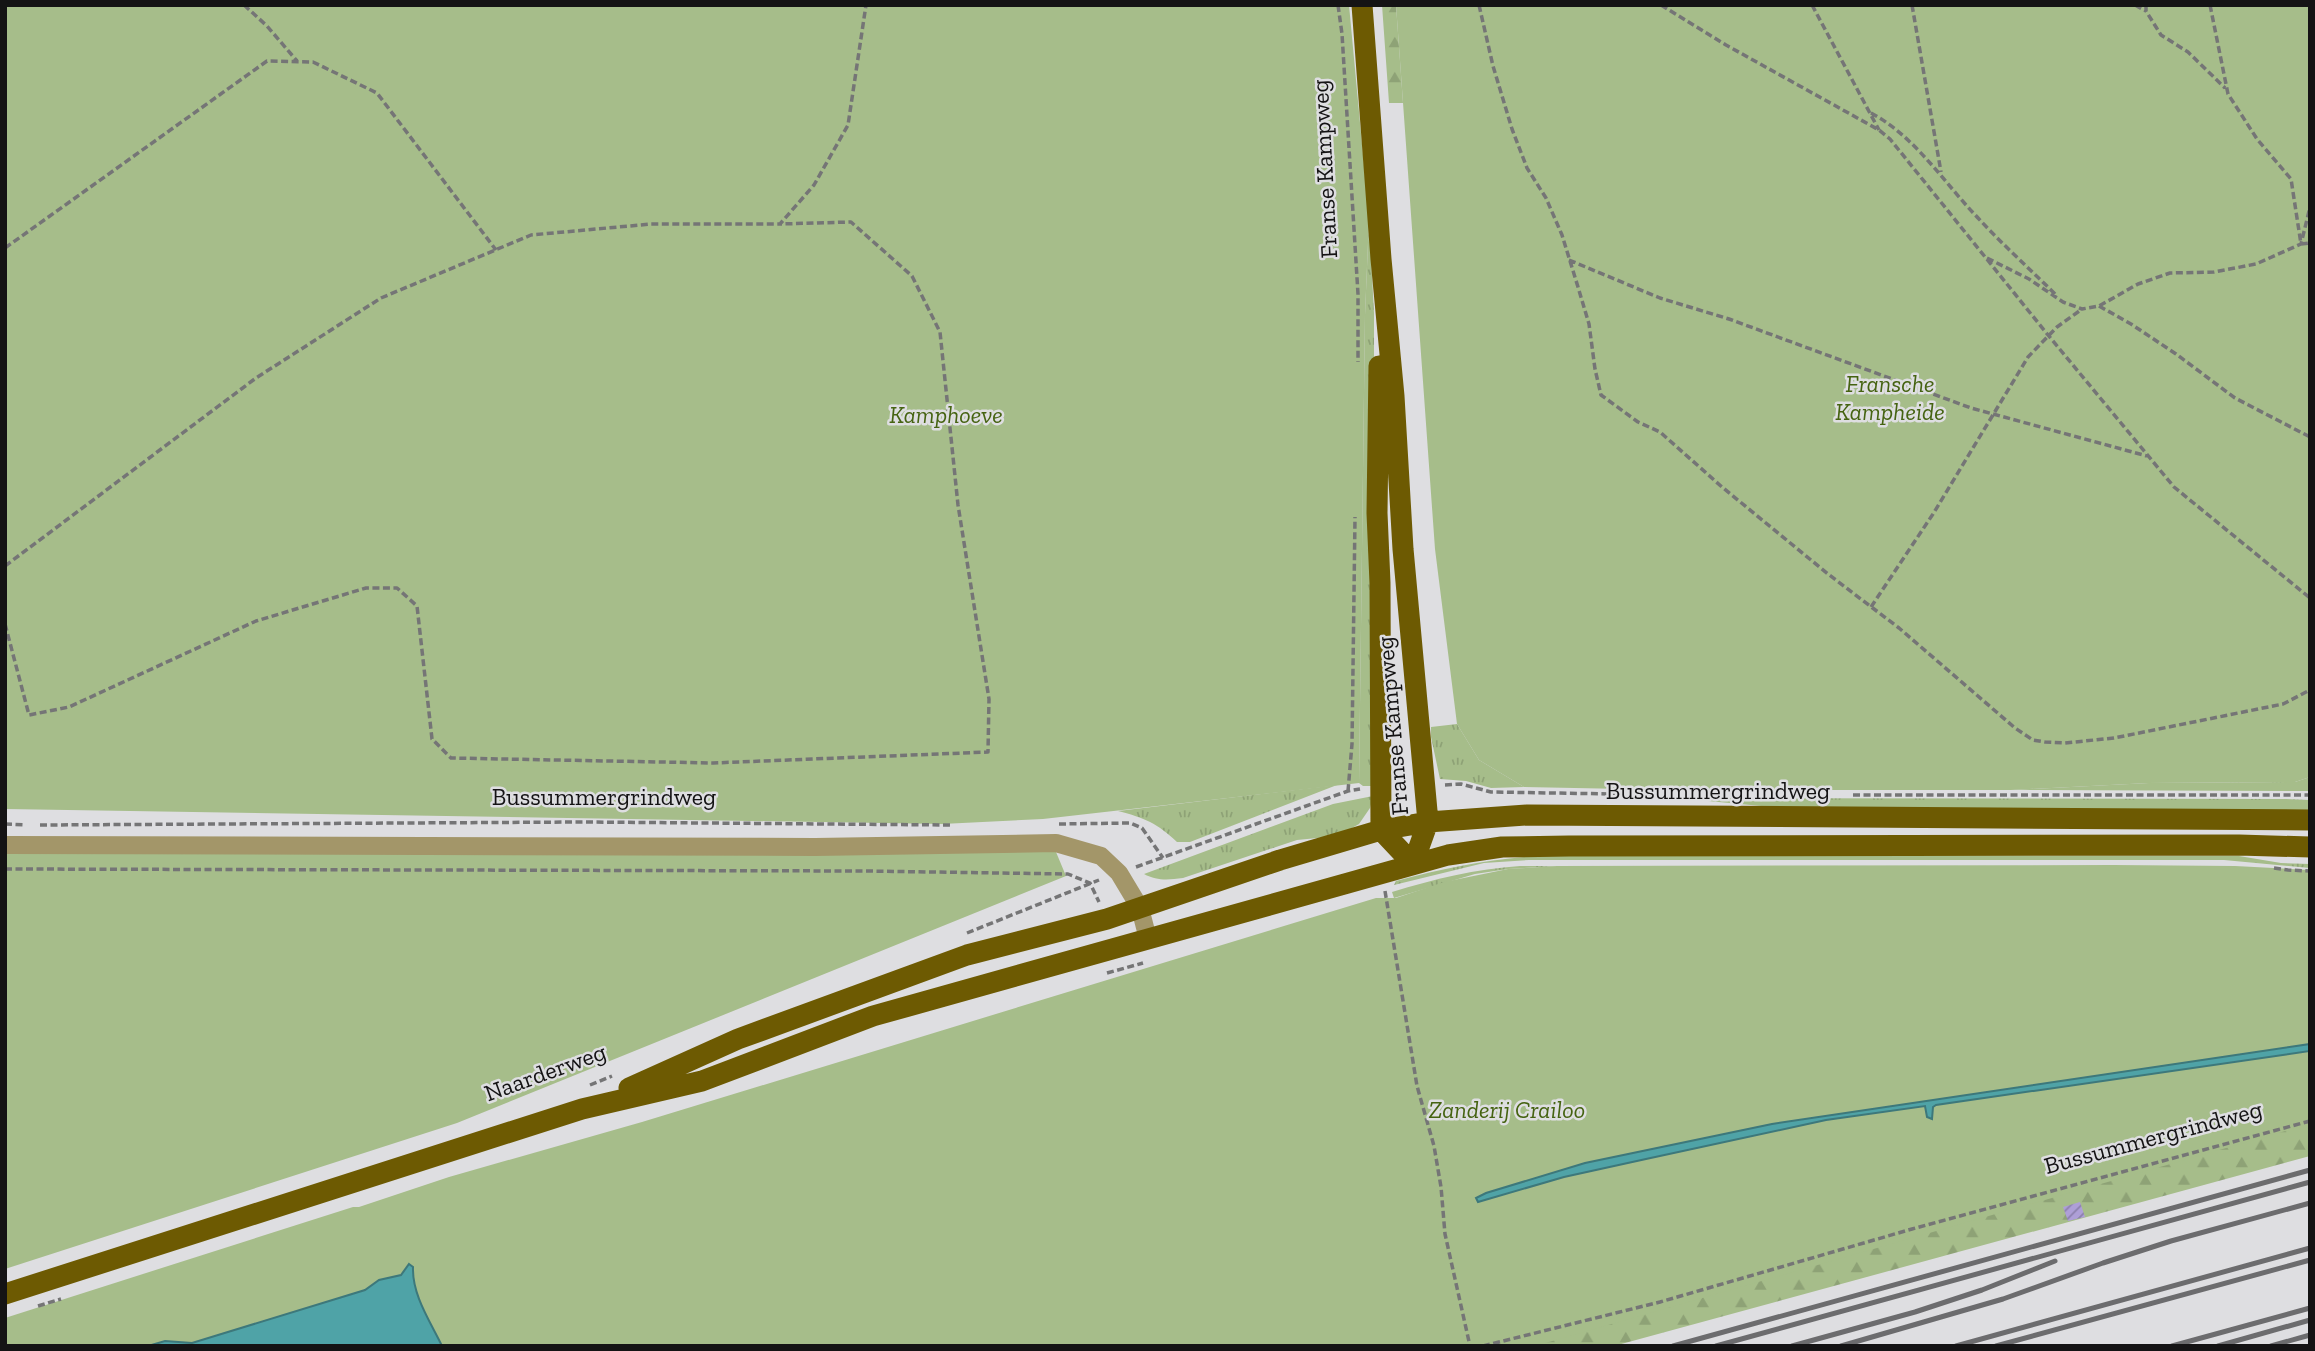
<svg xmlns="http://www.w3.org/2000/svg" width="2315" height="1351" font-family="'Zilla Slab',serif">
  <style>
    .grass { fill: url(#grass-tufts) }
    .forest { fill: url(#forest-firs) }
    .park { fill: #a6bd8a }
    .water { fill: #4fa3a7; stroke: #3d787b; stroke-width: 2 }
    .building { fill: url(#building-hatch) }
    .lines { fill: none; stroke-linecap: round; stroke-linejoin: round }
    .path { stroke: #757576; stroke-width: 3.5; stroke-dasharray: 7 3.5; stroke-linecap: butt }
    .street { stroke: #a39669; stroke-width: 18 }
    .primary { stroke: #6d5a02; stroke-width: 21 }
    .rail { stroke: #6c6c6e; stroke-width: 5 }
    .labels { text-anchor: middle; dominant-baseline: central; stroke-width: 5; stroke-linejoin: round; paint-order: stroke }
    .street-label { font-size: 24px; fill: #141314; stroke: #dedee1 }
    .park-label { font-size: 24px; font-style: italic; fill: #456311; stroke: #dedee1 }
  </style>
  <defs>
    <pattern id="grass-tufts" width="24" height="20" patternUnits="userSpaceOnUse" patternTransform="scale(1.75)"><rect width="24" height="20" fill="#a6bd8a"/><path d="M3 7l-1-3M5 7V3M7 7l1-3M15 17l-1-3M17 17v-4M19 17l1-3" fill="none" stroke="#8ea276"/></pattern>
    <pattern id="forest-firs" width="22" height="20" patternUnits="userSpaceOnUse" patternTransform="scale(1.75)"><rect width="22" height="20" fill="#a6bd8a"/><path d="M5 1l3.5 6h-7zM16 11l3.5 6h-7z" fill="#8ea276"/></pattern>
    <pattern id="building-hatch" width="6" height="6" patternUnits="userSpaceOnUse" patternTransform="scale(1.75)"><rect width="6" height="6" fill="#ae9fd7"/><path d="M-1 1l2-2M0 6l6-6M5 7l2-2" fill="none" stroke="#8c80ad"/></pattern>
  </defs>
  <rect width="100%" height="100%" fill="#dedee1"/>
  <path class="grass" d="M 1369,219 L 1374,313 L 1374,786 L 1363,786 L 1359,783 L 1365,315 Z
    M 1457,724 L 1479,760 L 1524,787 L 1491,788 L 1466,781 L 1440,779 L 1431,737 L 1431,727 Z
    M 2310,777 L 2310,791 L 2011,790 L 2149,783 L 2295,782 Z
    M 1337,785 L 1190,842 L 1177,842 C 1157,823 1145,818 1118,811 Z
    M 1373,796 L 1370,808 L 1359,824 L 1338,836 L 1297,840 L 1183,878 C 1168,880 1157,881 1144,874 L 1333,804 Z
    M 1676,798 L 2286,799 L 2310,800 L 2310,810 L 1792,809 Z
    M 1550,855 L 2239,856 L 2281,863 L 2310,864 L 2310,868 L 2224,860 L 1529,860 L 1484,863 L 1394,885 L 1396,881 C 1447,867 1497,858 1550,855 Z
    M 1520,866 L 1557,866 L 1508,869 L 1475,874 L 1394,898 L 1392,892 C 1434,879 1476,869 1520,866 Z"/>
  <path class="forest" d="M 1382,5 L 1396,5 L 1403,103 L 1389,103 Z
    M 2310,1123 L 2310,1156 L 1614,1346 L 1513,1346 Z"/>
  <path class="park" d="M 5,5 L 1349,5 L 1369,219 L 1365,315 L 1359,783 L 1043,819 L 942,824 L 5,809 Z
    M 1396,5 L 2310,5 L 2310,777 L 2295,782 L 2149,783 L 2011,790 L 1676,790 L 1524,787 L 1479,760 L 1457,724 L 1435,549 Z
    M 781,851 L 1056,852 L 1066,876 L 457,1123 L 5,1269 L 5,854 Z
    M 2113,865 L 2235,866 L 2310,870 L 2310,1124 L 1535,1346 L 5,1346 L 5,1318 L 353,1207 L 359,1207 L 449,1177 L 642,1122 L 1376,898 L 1396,898 L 1444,882 L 1508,869 L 1557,866 Z"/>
  <path class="water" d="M 2310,1044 L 2310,1051 L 1936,1105 L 1933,1107 L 1932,1119 L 1927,1117 L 1925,1106 L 1826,1120 L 1646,1159 L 1564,1177 L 1478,1202 L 1476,1198 L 1486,1193 L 1585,1163 L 1772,1124 Z
    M 409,1264 L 413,1267 C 412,1295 430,1321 442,1346 L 148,1346 L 165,1341 L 192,1343 L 365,1290 L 379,1280 L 401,1275 Z"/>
  <path class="building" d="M 2080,1202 L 2085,1217 L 2068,1221 L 2063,1207 Z"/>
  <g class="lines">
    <path class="path" d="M 244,5 L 267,26 L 297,61
      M 1338,5 L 1342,34 L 1358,294 L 1358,362
      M 1479,5 L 1493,66 L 1512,129 L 1527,168 L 1546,198 L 1562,235 L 1578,287 L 1589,324 L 1595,369 L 1601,395 L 1638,422 L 1660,432 L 1722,487 L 1828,574 L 1899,628 L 2015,728 L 2033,740 L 2045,742 L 2065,743 L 2114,738 L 2283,704 L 2310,690
      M 1661,5 L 1726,45 L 1879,130 L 1890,139 L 2048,335 L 2174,487 L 2310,598
      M 1812,5 L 1879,130
      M 1912,5 L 1941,172
      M 2135,5 L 2146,11
      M 2146,5 L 2146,11 L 2161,35 L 2188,52 L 2225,88
      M 2210,5 L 2228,94 L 2257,139 L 2291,179 L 2301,244 L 2310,243
      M 1871,113 C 1916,137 1944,183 1979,219 C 2003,245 2030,269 2056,295
      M 5,248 L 267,61 L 313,62 L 377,93 L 496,250
      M 1987,258 L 2029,279 L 2063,302 L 2082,309 L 2099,306 L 2138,284 L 2170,273 L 2214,272 L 2256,264 L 2301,244 L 2310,207
      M 1569,260 L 1660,298 L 1729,319 L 1971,408 L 2147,456
      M 2099,306 L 2131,324 L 2176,354 L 2235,398 L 2310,437
      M 5,566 L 256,378 L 381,298 L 531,235 L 651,224 L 780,224 L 814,185 L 848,125 L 866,5
      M 1871,607 L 1933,514 L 2028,357 L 2057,327 L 2082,309
      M 5,624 L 29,715 L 69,707 L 256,621 L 366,588 L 397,588 L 417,606 L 432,739 L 451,758 L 713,763 L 988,752 L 989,699 L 958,505 L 940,332 L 912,276 L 851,222 L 780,224
      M 1445,785 L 1461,784 L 1491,792 L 1615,794
      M 1348,791 L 1352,744 L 1355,517
      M 1853,795 L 2310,795
      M 5,824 L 26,825
      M 1059,824 L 1130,823 L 1142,828 L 1163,858
      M 40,825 L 584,822 L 950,825
      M 1136,867 L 1348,791 L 1360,789
      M 2274,868 L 2288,870 L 2310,871
      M 5,869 L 865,871 L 1068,874 L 1090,883 L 1099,902
      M 1385,891 L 1417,1086 L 1434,1146 L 1441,1187 L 1445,1234 L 1470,1346
      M 967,933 L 1099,880
      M 1107,973 L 1143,963
      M 590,1085 L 612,1076
      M 38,1306 L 61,1299
      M 1483,1346 L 1660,1302 L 1912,1229 L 2310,1121"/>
    <path class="street" d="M 5,845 L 815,847 L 1056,843 L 1101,856 L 1119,873 L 1140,908 L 1148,939"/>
    <path class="primary" d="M 1362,5 L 1381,259 L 1394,396 L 1403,549 L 1428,822 L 1413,864
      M 1379,366 L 1377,513 L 1380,583 L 1381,830 L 1413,864
      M 629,1088 L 738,1039 L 967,955 L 1107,919 L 1280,860 L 1381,830 L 1428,822 L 1527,815 L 2310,820
      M 5,1294 L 582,1109 L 702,1081 L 873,1016 L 1448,855 L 1502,847 L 1569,846 L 2239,845 L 2310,847"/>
    <path class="rail" d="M 1673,1346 L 2310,1170
      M 1716,1346 L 2310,1182
      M 1792,1346 L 1915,1312 L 1982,1290 L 2055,1261
      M 1841,1346 L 2003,1299 L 2103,1263 L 2171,1241 L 2310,1203
      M 1956,1346 L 2310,1248
      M 1996,1346 L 2310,1260
      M 2172,1346 L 2310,1308
      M 2218,1346 L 2310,1320
      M 2271,1346 L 2310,1335"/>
  </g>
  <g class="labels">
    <g class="street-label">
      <text transform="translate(1324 169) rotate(-93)">Franse Kampweg</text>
      <text transform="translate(1392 726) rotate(-95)">Franse Kampweg</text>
      <text x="1718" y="790">Bussummergrindweg</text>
      <text x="604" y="796">Bussummergrindweg</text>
      <text transform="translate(545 1072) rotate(-20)">Naarderweg</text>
      <text transform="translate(2153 1137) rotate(-15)">Bussummergrindweg</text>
    </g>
    <g class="park-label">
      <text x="1890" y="383">Fransche<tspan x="1890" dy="28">Kampheide</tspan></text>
      <text x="946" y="414">Kamphoeve</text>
      <text x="1507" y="1109">Zanderij Crailoo</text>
    </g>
  </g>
  <rect width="2315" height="1351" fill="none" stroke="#141314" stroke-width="14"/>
</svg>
